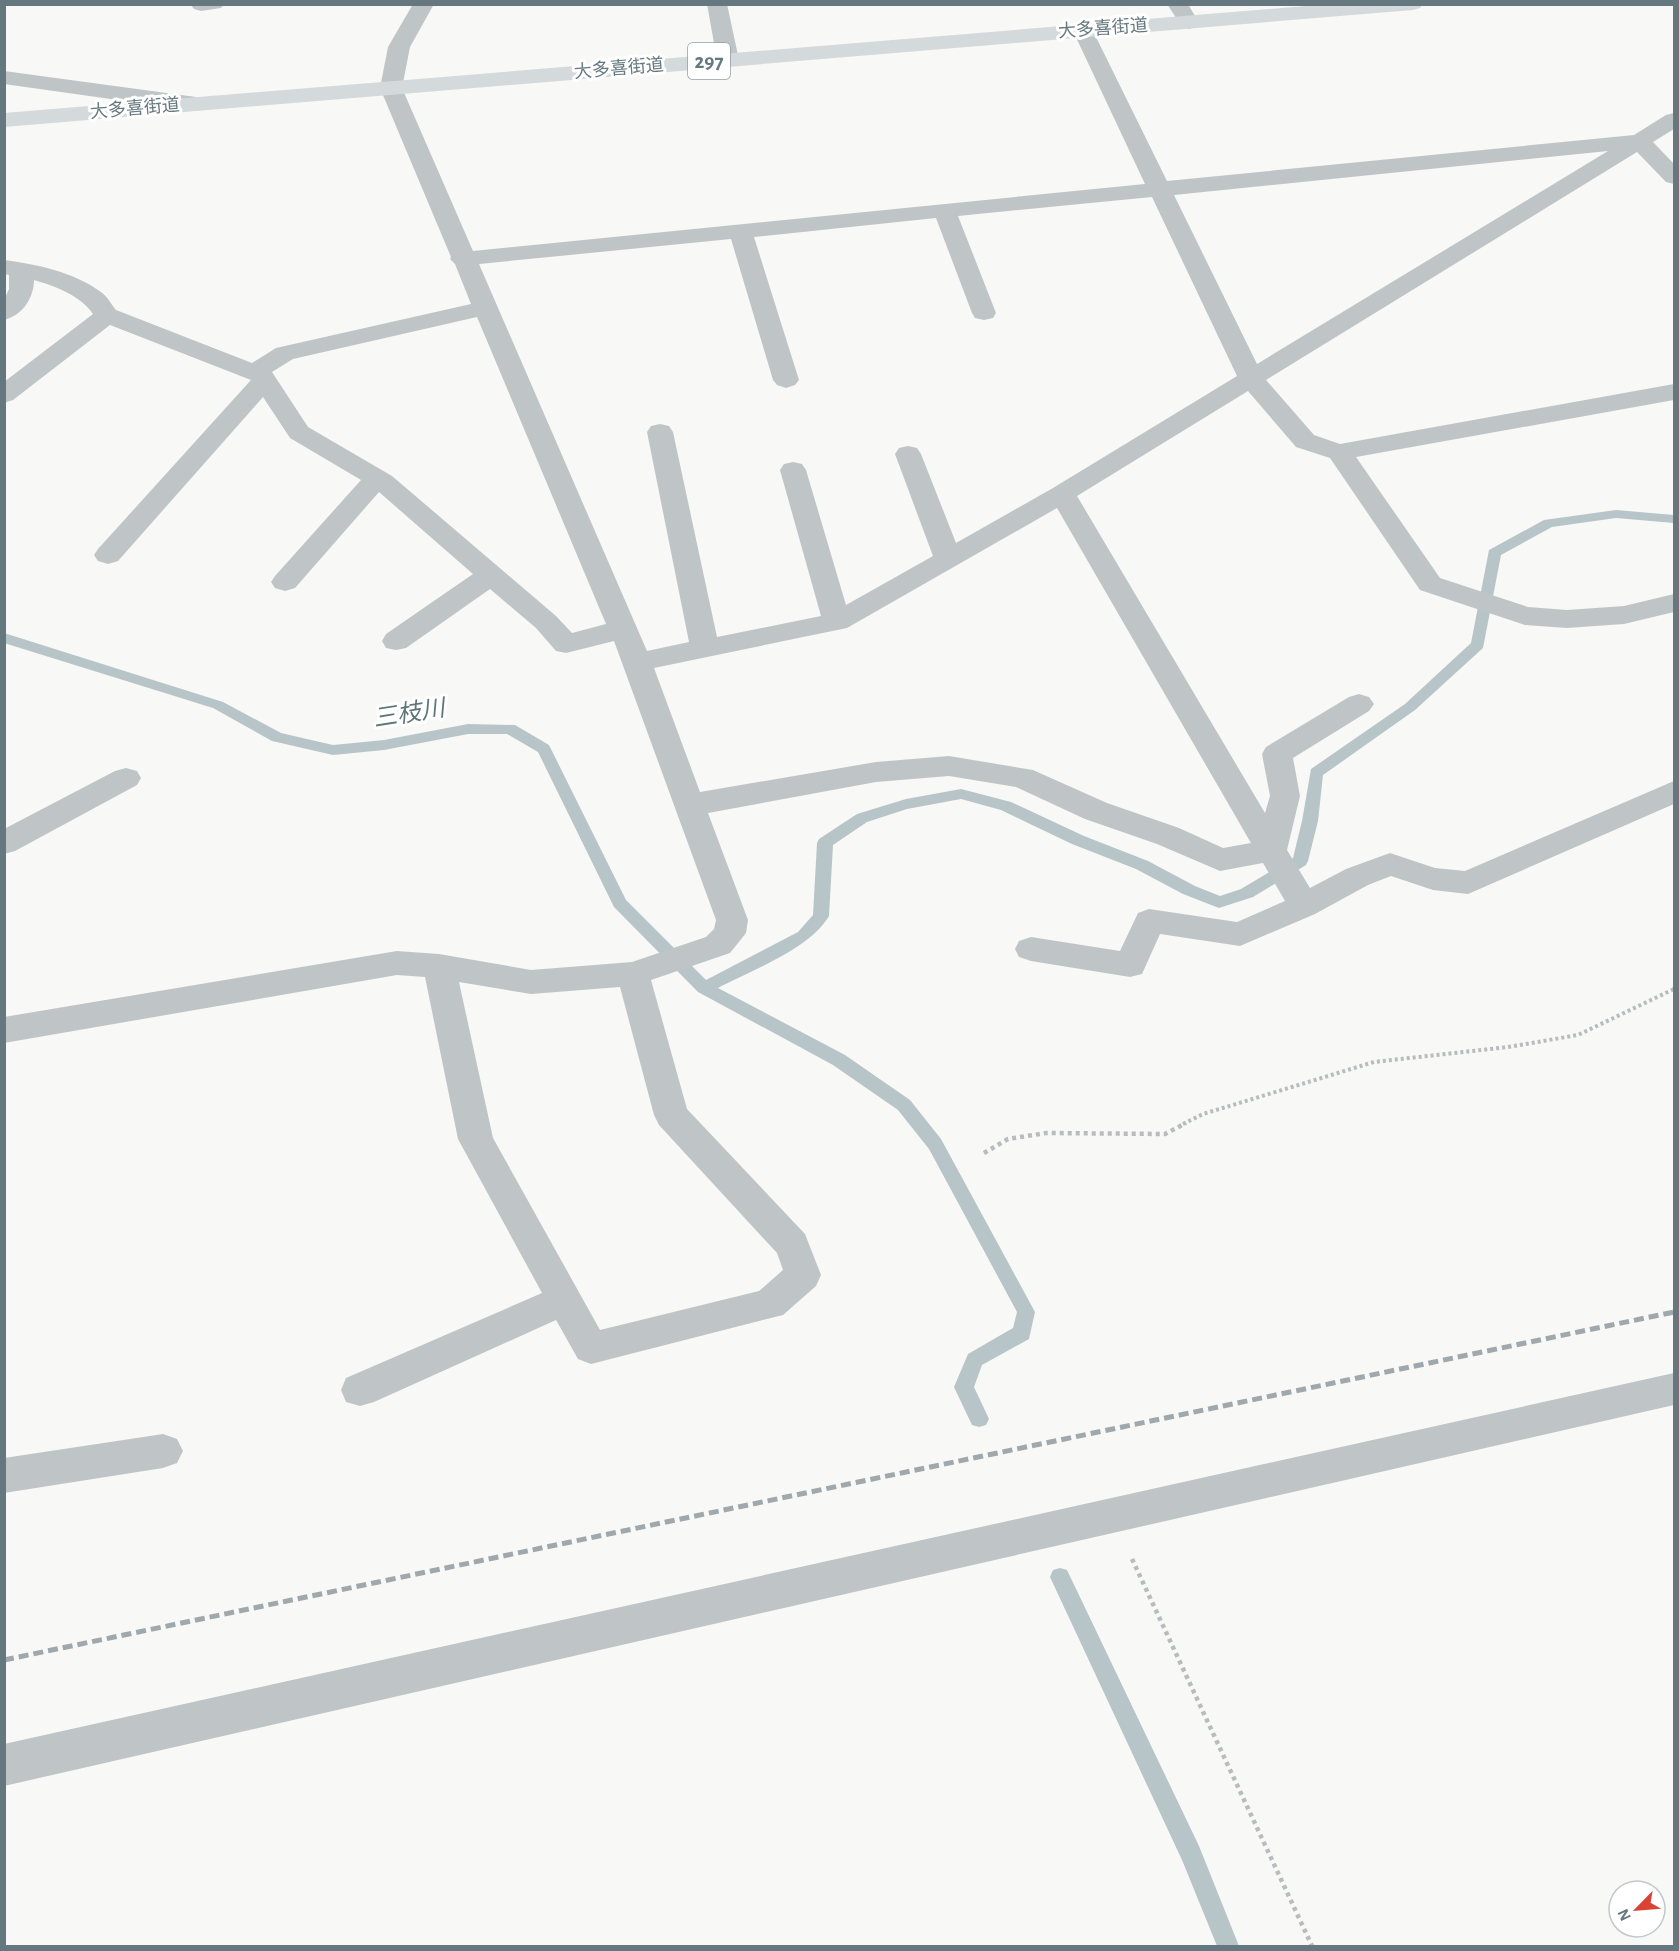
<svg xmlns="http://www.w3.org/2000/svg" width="1679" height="1951" font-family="'Alegreya Sans','Noto Sans JP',sans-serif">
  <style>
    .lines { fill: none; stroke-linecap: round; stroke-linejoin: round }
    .stream { fill: #b8c5c8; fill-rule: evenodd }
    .path-far1 { stroke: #b8bcbe; stroke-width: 4; stroke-dasharray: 3 3; stroke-linecap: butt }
    .path { stroke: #b8bcbe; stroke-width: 4.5; stroke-dasharray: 4 4; stroke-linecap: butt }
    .minor { fill: #bfc5c7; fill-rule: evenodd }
    .highway { fill: #d4d9db; fill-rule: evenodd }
    .rail { stroke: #9fa8ac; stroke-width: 5; stroke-dasharray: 10 5; stroke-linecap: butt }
    .labels { text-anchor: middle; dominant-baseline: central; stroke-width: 6; stroke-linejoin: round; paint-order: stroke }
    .far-street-label { font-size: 18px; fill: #65787f; stroke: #fff }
    .shield { fill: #fff; stroke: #93a0a5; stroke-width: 1.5 }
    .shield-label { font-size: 21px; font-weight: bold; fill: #65787f }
    .water-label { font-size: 24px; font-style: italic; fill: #607679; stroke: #fff }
  </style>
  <rect width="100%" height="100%" fill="#f8f8f6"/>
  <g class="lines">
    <path class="stream" d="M 1616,510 L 1674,515 L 1674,523 L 1616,518 L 1552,527 L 1501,555 L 1483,648 L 1415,710 L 1323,775 L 1318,821 L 1308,861 L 1306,865 L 1253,897 L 1219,908 L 1183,894 L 1136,869 L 1072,844 L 1001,810 L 961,799 L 907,809 L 867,822 L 833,845 L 829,916 C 810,949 752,970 718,988 L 845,1055 L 910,1100 L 941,1139 L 1035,1312 L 1029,1339 L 982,1365 L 974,1387 L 989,1419 L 986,1425 L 979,1427 L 972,1425 L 954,1387 L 968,1354 L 1013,1328 L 1017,1312 L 929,1149 L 898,1110 L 833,1065 L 698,992 L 614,907 L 538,752 L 507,734 L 468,734 L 384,750 L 333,755 L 272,741 L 213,708 L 4,643 L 4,633 L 223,702 L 281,733 L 333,745 L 384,740 L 468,724 L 515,725 L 549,745 L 626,900 L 706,980 L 798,932 L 813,915 L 817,843 L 819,839 L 857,814 L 906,799 L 961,789 L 1011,802 L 1084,836 L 1148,861 L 1195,886 L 1220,896 L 1241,889 L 1293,858 L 1302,821 L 1311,769 L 1405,704 L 1471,643 L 1489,550 L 1544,520 Z
      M 1060,1568 L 1067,1570 L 1199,1846 L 1239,1946 L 1217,1946 L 1182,1860 L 1050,1577 L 1053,1570 Z"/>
    <path class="path-far1" d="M 1183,1124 L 1203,1114 L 1374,1062 L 1508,1047 L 1578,1035 L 1674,989"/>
    <path class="path" d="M 984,1153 L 1008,1139 L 1046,1133 L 1165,1134 L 1186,1123
      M 1132,1559 L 1312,1946"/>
    <path class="minor" d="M 224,4 L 221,8 L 201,11 L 194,9 L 191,5 Z
      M 413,4 L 434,4 L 410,47 L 402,88 L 473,251 L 1145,184 L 1073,31 L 1076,27 L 1083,25 L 1090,27 L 1093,31 L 1167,181 L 1634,135 L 1666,115 L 1674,113 L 1674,129 L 1653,142 L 1674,164 L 1674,184 L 1666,182 L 1637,152 L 1266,380 L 1314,435 L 1340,444 L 1674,384 L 1674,400 L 1356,457 L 1440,578 L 1528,607 L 1567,610 L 1624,606 L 1674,594 L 1674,612 L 1624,624 L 1567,628 L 1525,625 L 1420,590 L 1330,458 L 1296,447 L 1248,391 L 1077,496 L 1265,813 L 1270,796 L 1262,754 L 1266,747 L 1349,697 L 1359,694 L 1369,697 L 1374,704 L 1369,711 L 1293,758 L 1300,796 L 1287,850 L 1310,888 L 1346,869 L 1390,853 L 1435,868 L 1465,871 L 1674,781 L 1674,804 L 1468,894 L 1433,890 L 1391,876 L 1368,885 L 1315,914 L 1240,946 L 1160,934 L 1142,974 L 1130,977 L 1031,961 L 1019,957 L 1015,949 L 1019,941 L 1031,937 L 1120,951 L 1138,913 L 1149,909 L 1237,922 L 1285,901 L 1263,863 L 1220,871 L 1157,844 L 1085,819 L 1016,787 L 949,776 L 876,782 L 708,813 L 748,920 L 746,933 L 730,953 L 651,980 L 687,1109 L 805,1234 L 821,1275 L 816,1286 L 783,1315 L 591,1364 L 578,1359 L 556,1320 L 374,1402 L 360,1406 L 346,1402 L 341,1390 L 346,1378 L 542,1293 L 458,1139 L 425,977 L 397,975 L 4,1043 L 4,1017 L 397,951 L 439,954 L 531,970 L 632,962 L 706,937 L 714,929 L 716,920 L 614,641 L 566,653 L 556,651 L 536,628 L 490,589 L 406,648 L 396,650 L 386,648 L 382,641 L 386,634 L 473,574 L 379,492 L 295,588 L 285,591 L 275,588 L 271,582 L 275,576 L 361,480 L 290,438 L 263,397 L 118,561 L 108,564 L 98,561 L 94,555 L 98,549 L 251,380 L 110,325 L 13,400 L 4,403 L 4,382 L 93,314 C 80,295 55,286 34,280 C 34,298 22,316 4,320 L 4,300 L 9,289 L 9,275 L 4,274 L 4,260 C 36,264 74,272 101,292 C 107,296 111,304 116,310 L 252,363 L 276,348 L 471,304 L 455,264 L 450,259 L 451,257 L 380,88 L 388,47 ZM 1608,151 L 1257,364 L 1174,195 ZM 1152,197 L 1237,376 L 1053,488 L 956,543 L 921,454 L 917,448 L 908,446 L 899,448 L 895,454 L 933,556 L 846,605 L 806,470 L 802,464 L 793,462 L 784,464 L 780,470 L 821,616 L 717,637 L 673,432 L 669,426 L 660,424 L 651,426 L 647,432 L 689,642 L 647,651 L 479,264 L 731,239 L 773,380 L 777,385 L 786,388 L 795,385 L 799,380 L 754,237 L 936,218 L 972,313 L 975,318 L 984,320 L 993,318 L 996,313 L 958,216 ZM 477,317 L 606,624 L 572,633 L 556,616 L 392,476 L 308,427 L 272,372 L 293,359 ZM 1057,508 L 1251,843 L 1223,848 L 1179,828 L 1107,803 L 1033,770 L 949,756 L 876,762 L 700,792 L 654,668 L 847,628 ZM 459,982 L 531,994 L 620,987 L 654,1115 L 659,1125 L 777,1253 L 783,1270 L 759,1291 L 600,1330 L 493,1138 Z
      M 707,4 L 727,4 L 739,60 L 736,65 L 728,66 L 720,65 L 717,60 Z
      M 1167,4 L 1188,4 L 1199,23 L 1196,27 L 1189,29 L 1182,27 Z
      M 4,71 L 196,97 L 204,99 L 207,104 L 204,109 L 196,111 L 4,84 Z
      M 126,768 L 137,771 L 141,778 L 137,785 L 15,851 L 4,854 L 4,829 L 115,771 Z
      M 1674,1373 L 1674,1405 L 4,1786 L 4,1744 Z
      M 163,1434 L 177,1439 L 183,1451 L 177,1463 L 163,1468 L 4,1493 L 4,1458 Z"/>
    <path class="highway" d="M 1331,4 L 1423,4 L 1420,8 L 1413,10 L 4,127 L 4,113 Z"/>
    <path class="rail" d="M 4,1660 L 1674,1312"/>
  </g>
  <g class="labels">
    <g class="far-street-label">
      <text transform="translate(1103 29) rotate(-4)">大多喜街道</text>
      <text transform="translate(619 69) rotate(-5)">大多喜街道</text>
      <text transform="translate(135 109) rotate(-5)">大多喜街道</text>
    </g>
    <rect class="shield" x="688" y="43" width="42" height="36" rx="4.5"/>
    <g class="shield-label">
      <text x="709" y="61">297</text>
    </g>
    <g class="water-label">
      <text transform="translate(409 714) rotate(-9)">三枝川</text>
    </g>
  </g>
  <rect width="1679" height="1951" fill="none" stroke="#65787f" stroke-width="12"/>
  <g transform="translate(1637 1909) rotate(245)"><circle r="28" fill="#ffffff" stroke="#c1c9cc" stroke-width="1.5"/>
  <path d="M0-4.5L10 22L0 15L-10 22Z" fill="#da4334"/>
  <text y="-9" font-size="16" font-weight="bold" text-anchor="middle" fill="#65787f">N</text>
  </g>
</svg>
